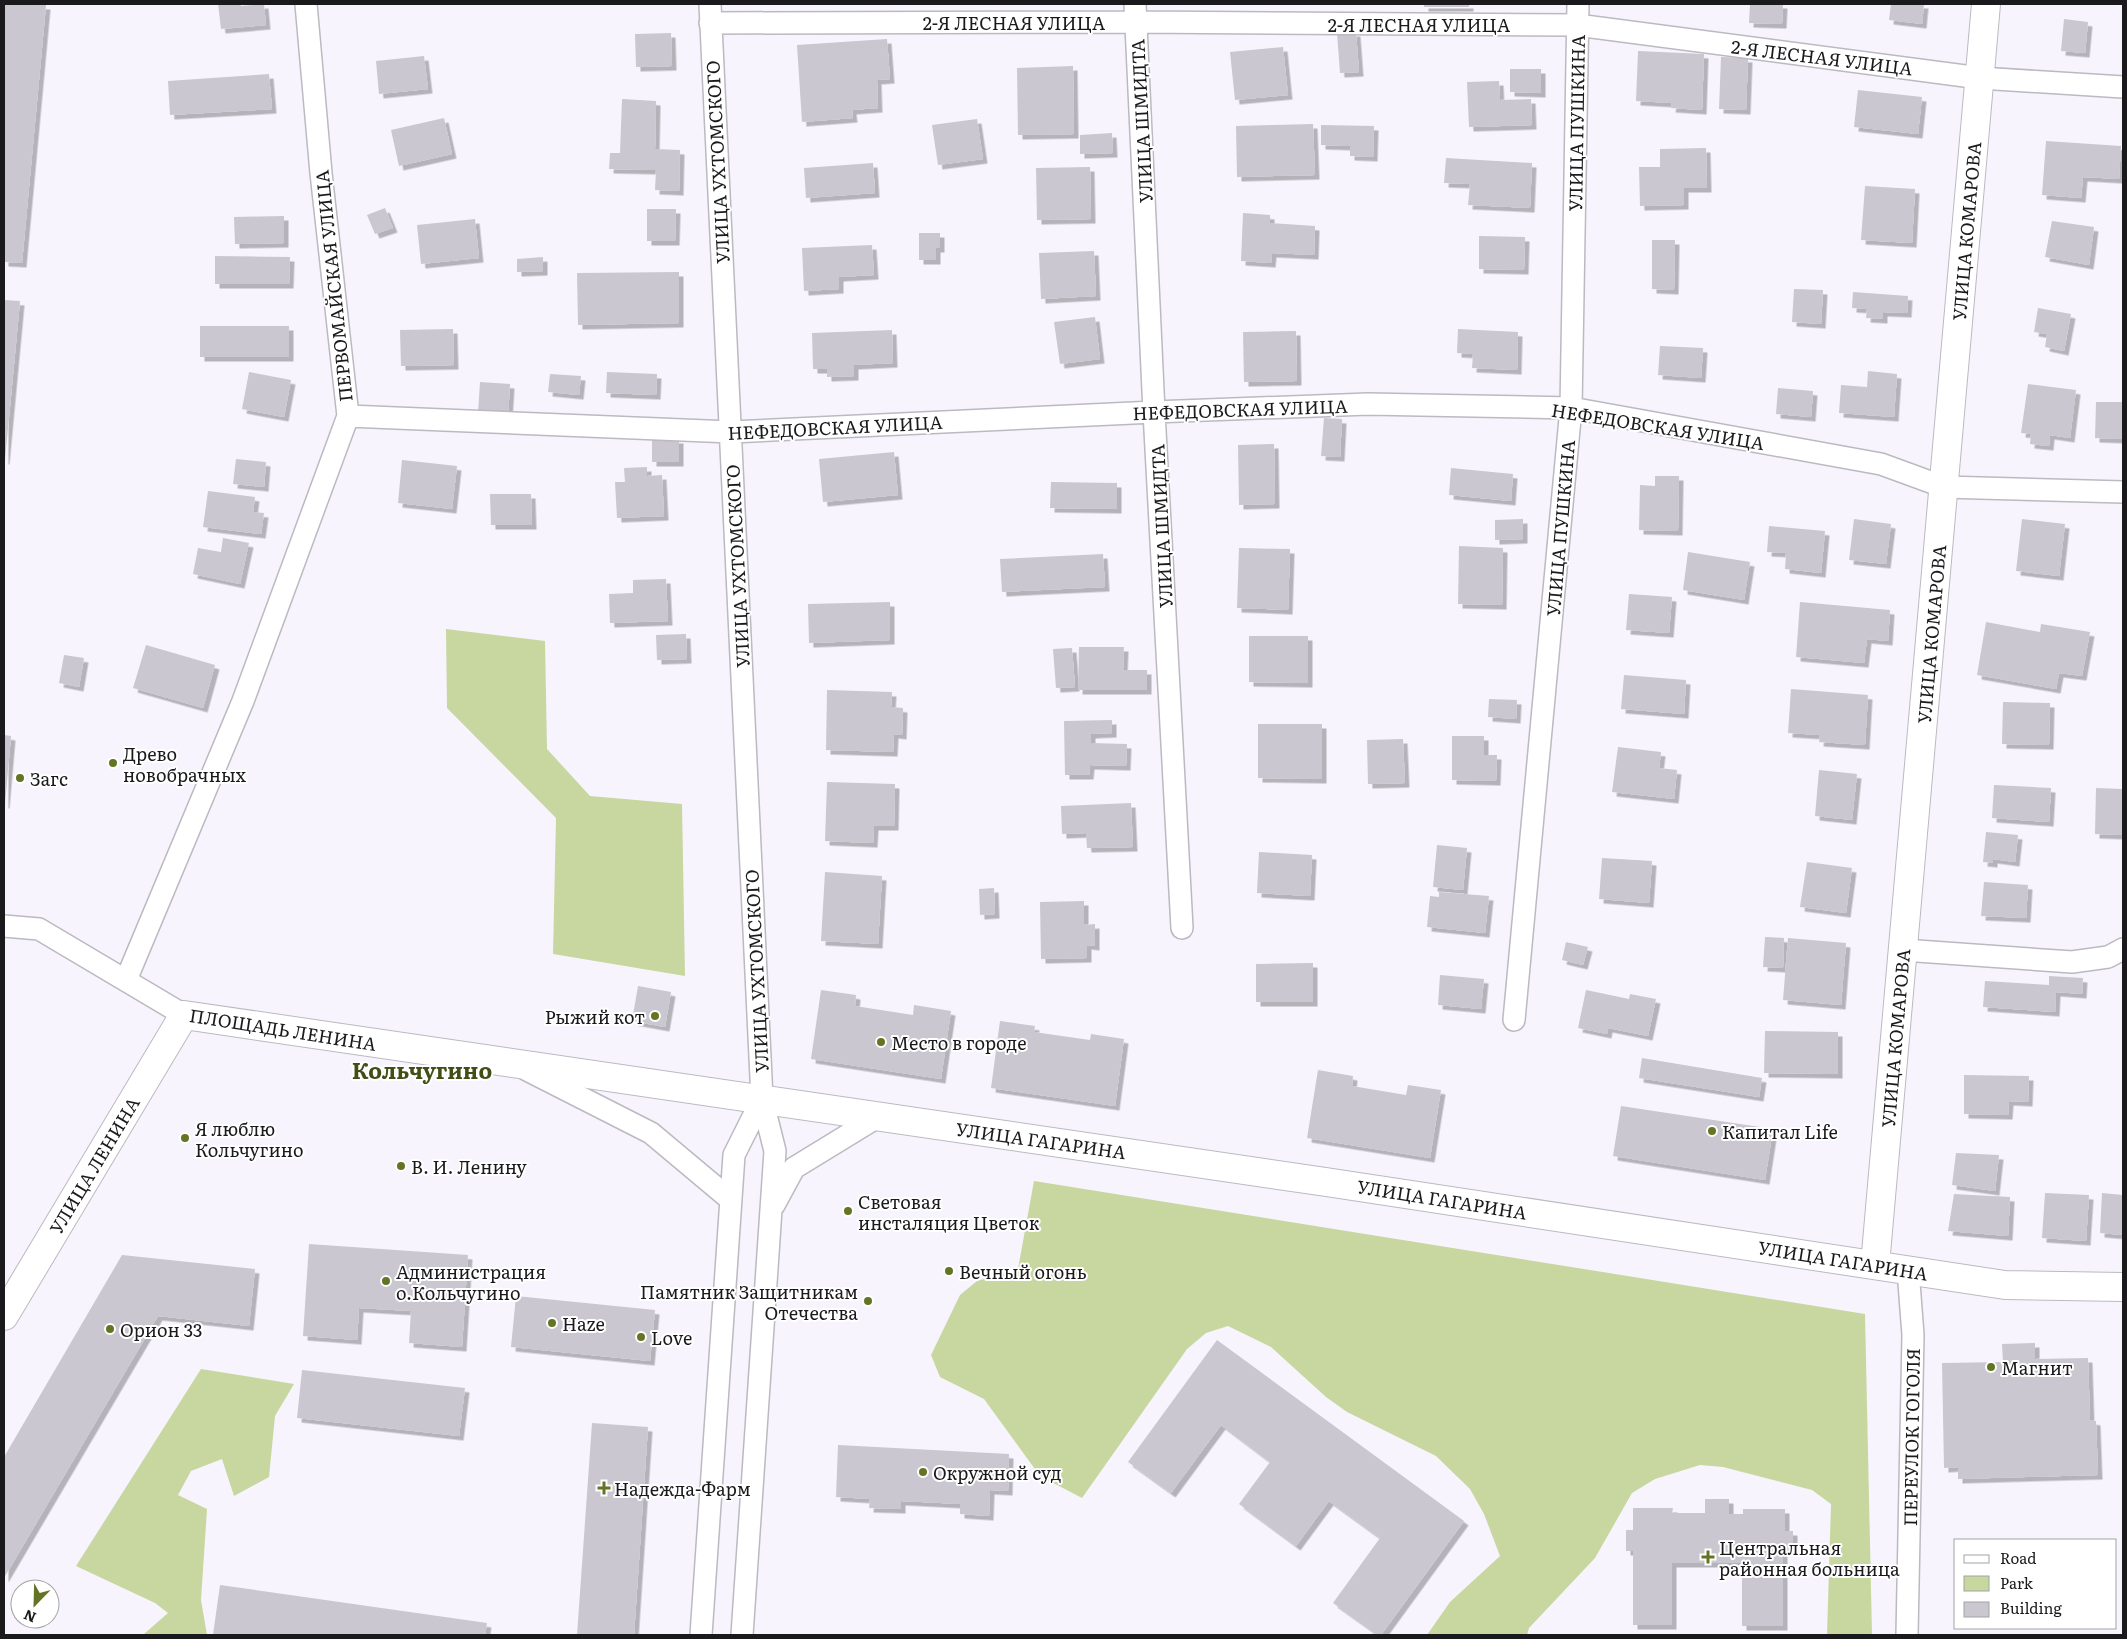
<svg xmlns="http://www.w3.org/2000/svg" width="2127" height="1639" font-family="Literata,serif">
  <style>
    .green { fill: #c7d79f }
    .building { fill: #cac7d0; filter: url(#shadow) }
    .lines { fill: none; stroke-linecap: round; stroke-linejoin: round }
    .street-casing { stroke: #bcb9c1; stroke-width: 24 }
    .secondary-casing { stroke: #bcb9c1; stroke-width: 30 }
    .street { stroke: #fff; stroke-width: 21 }
    .secondary { stroke: #fff; stroke-width: 28 }
    .poi-dot { fill: #637524; stroke: #fff; stroke-width: 2 }
    .labels { text-anchor: middle; dominant-baseline: central; stroke-width: 4; stroke-linejoin: round; paint-order: stroke }
    .street-label { font-size: 18px; fill: #1a191c; stroke: #fff }
    .poi-label { font-size: 18px; fill: #1a191c; stroke: #fff; text-anchor: start }
    .district-label { font-size: 22px; font-weight: bold; fill: #414e16; stroke: #fff }
  </style>
  <defs>
    <filter id="shadow"><feDropShadow dx="4.5" dy="4.5" stdDeviation="0" flood-color="#0004"/></filter>
  </defs>
  <rect width="100%" height="100%" fill="#f7f4fd"/>
  <path class="green" d="M 446,629 L 545,641 L 547,749 L 590,796 L 682,804 L 685,976 L 553,954 L 556,818 L 447,708 Z
    M 1034,1181 L 1865,1314 L 1872,1635 L 1827,1635 L 1831,1504 L 1812,1490 L 1723,1467 L 1700,1465 L 1655,1479 L 1632,1493 L 1595,1558 L 1529,1628 L 1527,1635 L 1427,1635 L 1450,1602 L 1500,1556 L 1484,1514 L 1470,1489 L 1436,1456 L 1347,1412 L 1326,1397 L 1271,1347 L 1228,1326 L 1206,1333 L 1187,1349 L 1082,1498 L 1040,1476 L 984,1399 L 940,1377 L 931,1355 L 960,1295 L 977,1281 L 1018,1269 Z
    M 201,1369 L 294,1384 L 275,1416 L 269,1477 L 234,1496 L 222,1459 L 191,1471 L 178,1495 L 207,1509 L 201,1600 L 207,1635 L 121,1635 L 144,1634 L 168,1613 L 155,1603 L 76,1566 Z"/>
  <path class="building" d="M 4,4 L 46,5 L 22,263 L 4,262 Z
    M 218,4 L 240,4 L 241,6 L 264,4 L 266,25 L 221,29 Z
    M 1424,4 L 1469,4 L 1469,7 L 1424,7 Z
    M 1750,4 L 1783,4 L 1782,24 L 1749,23 Z
    M 1891,4 L 1924,4 L 1922,24 L 1889,20 Z
    M 2064,19 L 2088,22 L 2085,53 L 2061,51 Z
    M 1356,32 L 1359,72 L 1340,73 L 1337,33 Z
    M 671,33 L 672,66 L 636,67 L 635,34 Z
    M 887,39 L 890,79 L 877,80 L 878,108 L 852,110 L 853,118 L 802,122 L 797,45 Z
    M 1283,47 L 1288,95 L 1235,100 L 1230,52 Z
    M 1638,51 L 1704,54 L 1702,110 L 1671,108 L 1672,103 L 1636,101 Z
    M 424,56 L 428,89 L 379,94 L 376,61 Z
    M 1721,57 L 1748,58 L 1746,110 L 1719,109 Z
    M 1073,66 L 1074,134 L 1018,135 L 1017,68 Z
    M 1510,69 L 1541,69 L 1541,93 L 1510,92 Z
    M 269,74 L 272,109 L 170,115 L 168,81 Z
    M 1499,81 L 1500,100 L 1531,99 L 1532,125 L 1469,127 L 1467,82 Z
    M 1858,90 L 1922,97 L 1918,134 L 1854,127 Z
    M 622,99 L 656,101 L 655,149 L 680,150 L 679,191 L 655,190 L 656,170 L 609,169 L 610,153 L 620,153 Z
    M 444,118 L 452,154 L 399,166 L 391,130 Z
    M 977,119 L 983,159 L 938,165 L 932,125 Z
    M 1313,124 L 1315,175 L 1237,177 L 1236,126 Z
    M 1321,125 L 1374,126 L 1373,157 L 1350,156 L 1350,146 L 1321,145 Z
    M 1112,133 L 1113,153 L 1080,154 L 1080,135 Z
    M 2046,141 L 2121,146 L 2119,179 L 2083,177 L 2081,198 L 2042,195 Z
    M 1706,148 L 1707,188 L 1684,188 L 1684,205 L 1640,206 L 1639,167 L 1660,167 L 1660,149 Z
    M 1446,158 L 1532,163 L 1530,208 L 1468,205 L 1470,184 L 1444,183 Z
    M 873,163 L 875,193 L 806,198 L 804,168 Z
    M 1090,167 L 1091,219 L 1037,220 L 1036,168 Z
    M 1865,186 L 1915,189 L 1912,243 L 1861,240 Z
    M 385,208 L 393,228 L 375,234 L 367,215 Z
    M 647,209 L 676,209 L 675,241 L 647,241 Z
    M 1243,213 L 1270,215 L 1270,223 L 1315,226 L 1314,255 L 1272,253 L 1271,263 L 1241,261 Z
    M 284,216 L 284,243 L 235,244 L 234,217 Z
    M 475,219 L 479,258 L 421,264 L 417,225 Z
    M 2052,221 L 2094,227 L 2089,265 L 2045,257 Z
    M 919,233 L 940,233 L 940,248 L 936,248 L 936,260 L 919,260 Z
    M 1479,236 L 1525,237 L 1524,270 L 1479,269 Z
    M 1652,240 L 1675,240 L 1674,290 L 1652,289 Z
    M 872,245 L 874,275 L 839,277 L 839,289 L 804,291 L 802,248 Z
    M 1094,251 L 1096,296 L 1041,299 L 1039,253 Z
    M 215,256 L 290,257 L 289,284 L 215,284 Z
    M 543,257 L 543,271 L 517,272 L 517,259 Z
    M 679,272 L 679,323 L 578,325 L 577,273 Z
    M 1794,289 L 1823,290 L 1821,324 L 1792,322 Z
    M 1853,292 L 1908,296 L 1907,313 L 1883,312 L 1883,319 L 1866,318 L 1867,309 L 1852,308 Z
    M 4,300 L 20,301 L 5,460 L 4,460 Z
    M 2038,308 L 2071,314 L 2064,351 L 2045,347 L 2047,334 L 2034,332 Z
    M 1095,317 L 1100,359 L 1060,364 L 1054,322 Z
    M 200,326 L 289,326 L 289,357 L 200,357 Z
    M 453,329 L 454,365 L 401,366 L 400,330 Z
    M 1458,329 L 1518,332 L 1517,370 L 1472,368 L 1473,354 L 1457,353 Z
    M 892,330 L 893,363 L 854,365 L 854,376 L 827,377 L 827,369 L 813,369 L 812,333 Z
    M 1296,331 L 1297,381 L 1244,382 L 1243,332 Z
    M 1660,346 L 1703,348 L 1701,378 L 1658,375 Z
    M 1868,371 L 1897,374 L 1894,417 L 1839,413 L 1841,385 L 1867,387 Z
    M 249,372 L 291,380 L 284,417 L 242,409 Z
    M 607,372 L 657,374 L 656,395 L 606,393 Z
    M 550,374 L 581,376 L 579,395 L 548,392 Z
    M 480,382 L 510,384 L 508,416 L 478,414 Z
    M 2028,384 L 2076,390 L 2070,438 L 2050,435 L 2049,446 L 2030,444 L 2031,434 L 2021,433 Z
    M 1778,388 L 1813,391 L 1811,417 L 1776,414 Z
    M 2096,402 L 2123,402 L 2123,439 L 2095,438 Z
    M 1324,418 L 1342,419 L 1340,457 L 1321,456 Z
    M 652,439 L 679,439 L 679,462 L 652,462 Z
    M 1274,444 L 1275,504 L 1239,505 L 1238,445 Z
    M 894,452 L 898,495 L 823,502 L 819,459 Z
    M 236,459 L 266,462 L 264,487 L 233,484 Z
    M 402,460 L 457,466 L 452,509 L 398,503 Z
    M 647,467 L 647,476 L 662,475 L 664,516 L 617,518 L 615,482 L 625,482 L 624,468 Z
    M 1451,468 L 1513,474 L 1511,501 L 1449,495 Z
    M 1655,476 L 1679,476 L 1678,531 L 1639,530 L 1640,485 L 1655,486 Z
    M 1051,482 L 1117,483 L 1117,509 L 1050,508 Z
    M 208,491 L 255,497 L 253,512 L 264,513 L 261,534 L 203,527 Z
    M 490,494 L 531,494 L 532,525 L 491,525 Z
    M 1523,519 L 1523,539 L 1495,540 L 1495,520 Z
    M 1854,519 L 1891,524 L 1886,564 L 1849,560 Z
    M 2022,519 L 2065,524 L 2059,576 L 2016,571 Z
    M 1769,526 L 1825,531 L 1821,573 L 1785,569 L 1786,553 L 1767,552 Z
    M 223,538 L 249,543 L 240,584 L 193,574 L 198,548 L 221,552 Z
    M 1459,546 L 1503,548 L 1502,605 L 1458,604 Z
    M 1239,548 L 1290,549 L 1288,610 L 1237,608 Z
    M 1688,552 L 1750,562 L 1744,600 L 1683,590 Z
    M 1103,554 L 1105,587 L 1002,592 L 1000,559 Z
    M 666,579 L 668,621 L 610,623 L 609,594 L 633,593 L 633,580 Z
    M 1629,594 L 1672,597 L 1669,633 L 1626,630 Z
    M 890,602 L 890,640 L 809,643 L 808,604 Z
    M 1800,602 L 1890,610 L 1888,641 L 1867,639 L 1864,663 L 1796,657 Z
    M 1986,622 L 2040,632 L 2041,624 L 2090,632 L 2082,676 L 2059,673 L 2056,689 L 1977,675 Z
    M 686,634 L 687,659 L 657,660 L 656,635 Z
    M 1249,636 L 1308,636 L 1308,683 L 1249,682 Z
    M 146,645 L 215,665 L 203,708 L 133,688 Z
    M 1079,647 L 1124,647 L 1123,670 L 1147,670 L 1147,690 L 1078,690 Z
    M 1072,648 L 1075,687 L 1056,688 L 1053,649 Z
    M 64,655 L 84,658 L 79,687 L 59,683 Z
    M 1624,675 L 1686,680 L 1684,714 L 1621,709 Z
    M 1791,689 L 1868,695 L 1865,745 L 1819,742 L 1820,735 L 1788,733 Z
    M 827,690 L 892,692 L 891,707 L 903,708 L 902,735 L 894,734 L 893,752 L 826,750 Z
    M 1489,699 L 1517,700 L 1516,719 L 1488,717 Z
    M 2003,702 L 2050,703 L 2049,745 L 2002,744 Z
    M 1112,720 L 1112,733 L 1091,734 L 1091,743 L 1127,744 L 1126,766 L 1090,765 L 1089,775 L 1065,775 L 1064,721 Z
    M 1258,724 L 1322,724 L 1322,779 L 1258,778 Z
    M 4,735 L 11,736 L 5,804 L 4,804 Z
    M 1452,736 L 1484,736 L 1484,755 L 1497,755 L 1496,781 L 1452,780 Z
    M 1403,739 L 1405,783 L 1368,784 L 1367,740 Z
    M 1618,747 L 1661,752 L 1659,768 L 1677,770 L 1674,799 L 1612,792 Z
    M 1819,770 L 1857,774 L 1852,820 L 1815,816 Z
    M 827,782 L 895,784 L 894,826 L 874,826 L 873,843 L 825,841 Z
    M 1994,785 L 2051,788 L 2049,822 L 1992,818 Z
    M 2096,788 L 2123,789 L 2123,835 L 2095,834 Z
    M 1131,803 L 1133,847 L 1087,848 L 1086,833 L 1062,834 L 1061,806 Z
    M 1986,832 L 2018,835 L 2015,862 L 1993,859 L 1993,863 L 1983,862 Z
    M 1437,845 L 1467,848 L 1463,890 L 1433,887 Z
    M 1259,852 L 1312,855 L 1310,896 L 1257,893 Z
    M 1602,858 L 1652,861 L 1649,903 L 1599,899 Z
    M 1807,862 L 1852,868 L 1846,913 L 1800,907 Z
    M 825,872 L 882,876 L 878,944 L 821,941 Z
    M 1984,882 L 2028,885 L 2026,918 L 1981,916 Z
    M 994,888 L 995,914 L 980,915 L 979,889 Z
    M 1439,892 L 1489,896 L 1485,933 L 1427,927 L 1430,896 L 1439,897 Z
    M 1084,901 L 1084,925 L 1095,924 L 1095,946 L 1087,945 L 1087,958 L 1041,959 L 1040,902 Z
    M 1765,937 L 1784,938 L 1783,968 L 1763,967 Z
    M 1788,938 L 1846,943 L 1841,1005 L 1783,1000 Z
    M 1566,942 L 1588,947 L 1583,965 L 1562,960 Z
    M 1313,963 L 1313,1002 L 1256,1002 L 1256,964 Z
    M 1440,975 L 1484,979 L 1481,1009 L 1438,1005 Z
    M 2049,976 L 2083,978 L 2082,994 L 2056,992 L 2055,1012 L 1983,1007 L 1985,981 L 2049,985 Z
    M 638,986 L 671,992 L 665,1027 L 632,1021 Z
    M 821,990 L 856,995 L 855,1006 L 913,1015 L 914,1005 L 951,1011 L 941,1079 L 811,1059 Z
    M 1586,990 L 1629,999 L 1630,994 L 1656,999 L 1648,1036 L 1608,1028 L 1607,1034 L 1578,1028 Z
    M 1000,1021 L 1035,1026 L 1034,1032 L 1090,1040 L 1091,1034 L 1124,1039 L 1115,1106 L 991,1088 Z
    M 1765,1031 L 1838,1032 L 1838,1074 L 1764,1073 Z
    M 1642,1058 L 1762,1078 L 1759,1097 L 1639,1078 Z
    M 1318,1070 L 1353,1076 L 1352,1086 L 1406,1095 L 1408,1085 L 1441,1090 L 1430,1158 L 1307,1138 Z
    M 1964,1075 L 2029,1076 L 2028,1102 L 2009,1101 L 2008,1115 L 1964,1114 Z
    M 1621,1106 L 1773,1129 L 1765,1180 L 1613,1156 Z
    M 1956,1153 L 1999,1155 L 1995,1191 L 1952,1185 Z
    M 2045,1193 L 2089,1195 L 2086,1241 L 2042,1238 Z
    M 2102,1193 L 2123,1195 L 2123,1235 L 2100,1233 Z
    M 1954,1194 L 2010,1197 L 2008,1236 L 1948,1231 Z
    M 309,1244 L 468,1255 L 462,1347 L 409,1343 L 411,1311 L 359,1308 L 357,1340 L 303,1336 Z
    M 122,1255 L 255,1269 L 249,1326 L 158,1316 L 4,1578 L 4,1457 Z
    M 516,1296 L 655,1310 L 650,1361 L 511,1347 Z
    M 1217,1340 L 1464,1521 L 1381,1635 L 1378,1635 L 1333,1603 L 1380,1538 L 1329,1501 L 1296,1546 L 1239,1504 L 1270,1462 L 1221,1425 L 1171,1493 L 1128,1462 Z
    M 2035,1343 L 2035,1359 L 2088,1358 L 2090,1420 L 2096,1421 L 2098,1475 L 1958,1479 L 1958,1467 L 1944,1468 L 1942,1363 L 2003,1362 L 2002,1344 Z
    M 302,1370 L 465,1388 L 459,1436 L 297,1418 Z
    M 592,1423 L 648,1427 L 634,1635 L 577,1635 Z
    M 838,1445 L 1009,1454 L 1008,1491 L 990,1490 L 989,1516 L 960,1514 L 960,1504 L 901,1501 L 901,1509 L 869,1508 L 870,1499 L 836,1497 Z
    M 1705,1499 L 1729,1499 L 1729,1514 L 1743,1514 L 1743,1509 L 1785,1509 L 1785,1531 L 1793,1531 L 1793,1551 L 1783,1551 L 1783,1626 L 1742,1626 L 1742,1563 L 1672,1563 L 1672,1625 L 1633,1625 L 1633,1551 L 1626,1551 L 1626,1530 L 1633,1530 L 1633,1508 L 1673,1508 L 1672,1513 L 1705,1513 Z
    M 220,1585 L 487,1623 L 485,1635 L 213,1635 Z"/>
  <g class="lines">
    <g class="street-casing">
      <path id="street" d="M 710,4 L 762,1099 L 775,1151 L 742,1635
        M 1135,4 L 1154,412 L 1182,928
        M 710,23 L 1136,22 L 1577,25 L 1980,78 L 2123,87
        M 348,416 L 731,432 L 1154,412 L 1368,404 L 1571,408 L 1881,464 L 1944,487 L 2123,492
        M 4,926 L 39,929 L 184,1015
        M 1903,950 L 2072,962 L 2108,957 L 2123,949
        M 126,980 L 243,701 L 348,416 L 321,173 L 306,4
        M 1514,1020 L 1571,408 L 1578,4
        M 527,1070 L 651,1133 L 731,1200
        M 774,1205 L 794,1168 L 879,1116
        M 701,1635 L 734,1155 L 762,1099
        M 1907,1635 L 1913,1335 L 1908,1270"/>
    </g>
    <g class="secondary-casing">
      <path id="secondary" d="M 1875,1265 L 1986,4
        M 4,1316 L 184,1015 L 1326,1182 L 2005,1285 L 2123,1287"/>
    </g>
    <use href="#street" class="street"/>
    <use href="#secondary" class="secondary"/>
  </g>
  <g class="poi-dot">
    <circle cx="113" cy="763" r="5"/>
    <circle cx="20" cy="778" r="5"/>
    <circle cx="655" cy="1016" r="5"/>
    <circle cx="881" cy="1042" r="5"/>
    <circle cx="1712" cy="1131" r="5"/>
    <circle cx="185" cy="1138" r="5"/>
    <circle cx="401" cy="1166" r="5"/>
    <circle cx="848" cy="1211" r="5"/>
    <circle cx="949" cy="1271" r="5"/>
    <circle cx="386" cy="1281" r="5"/>
    <circle cx="868" cy="1301" r="5"/>
    <circle cx="552" cy="1323" r="5"/>
    <circle cx="110" cy="1329" r="5"/>
    <circle cx="641" cy="1337" r="5"/>
    <circle cx="1991" cy="1367" r="5"/>
    <circle cx="923" cy="1472" r="5"/>
    <path d="M601.5 1480.5h5v5h5v5h-5v5h-5v-5h-5v-5h5z"/>
    <path d="M1705.5 1549.5h5v5h5v5h-5v5h-5v-5h-5v-5h5z"/>
  </g>
  <g class="labels">
    <g class="street-label">
      <text x="1014" y="22">2-Я ЛЕСНАЯ УЛИЦА</text>
      <text x="1419" y="24">2-Я ЛЕСНАЯ УЛИЦА</text>
      <text transform="translate(1822 57) rotate(7)">2-Я ЛЕСНАЯ УЛИЦА</text>
      <text transform="translate(1141 121) rotate(-93)">УЛИЦА ШМИДТА</text>
      <text transform="translate(1576 123) rotate(-89)">УЛИЦА ПУШКИНА</text>
      <text transform="translate(717 162) rotate(-93)">УЛИЦА УХТОМСКОГО</text>
      <text transform="translate(1966 231) rotate(-85)">УЛИЦА КОМАРОВА</text>
      <text transform="translate(333 286) rotate(-96)">ПЕРВОМАЙСКАЯ УЛИЦА</text>
      <text transform="translate(1240 409) rotate(-2)">НЕФЕДОВСКАЯ УЛИЦА</text>
      <text transform="translate(1658 426) rotate(9)">НЕФЕДОВСКАЯ УЛИЦА</text>
      <text transform="translate(835 427) rotate(-3)">НЕФЕДОВСКАЯ УЛИЦА</text>
      <text transform="translate(1161 526) rotate(-93)">УЛИЦА ШМИДТА</text>
      <text transform="translate(1560 528) rotate(-85)">УЛИЦА ПУШКИНА</text>
      <text transform="translate(737 566) rotate(-93)">УЛИЦА УХТОМСКОГО</text>
      <text transform="translate(1931 634) rotate(-85)">УЛИЦА КОМАРОВА</text>
      <text transform="translate(756 971) rotate(-93)">УЛИЦА УХТОМСКОГО</text>
      <text transform="translate(283 1029) rotate(9)">ПЛОЩАДЬ ЛЕНИНА</text>
      <text transform="translate(1895 1038) rotate(-85)">УЛИЦА КОМАРОВА</text>
      <text transform="translate(1041 1140) rotate(8)">УЛИЦА ГАГАРИНА</text>
      <text transform="translate(94 1165) rotate(-59)">УЛИЦА ЛЕНИНА</text>
      <text transform="translate(1442 1199) rotate(9)">УЛИЦА ГАГАРИНА</text>
      <text transform="translate(1843 1260) rotate(9)">УЛИЦА ГАГАРИНА</text>
      <text transform="translate(1911 1437) rotate(-89)">ПЕРЕУЛОК ГОГОЛЯ</text>
    </g>
    <g class="poi-label">
      <text x="123" y="753">Древо<tspan x="123" dy="21">новобрачных</tspan></text>
      <text x="30" y="778">Загс</text>
      <text x="645" y="1016" text-anchor="end">Рыжий кот</text>
      <text x="891" y="1042">Место в городе</text>
      <text x="195" y="1128">Я люблю<tspan x="195" dy="21">Кольчугино</tspan></text>
      <text x="1722" y="1131">Капитал Life</text>
      <text x="411" y="1166">В. И. Ленину</text>
      <text x="858" y="1201">Световая<tspan x="858" dy="21">инсталяция Цветок</tspan></text>
      <text x="396" y="1271">Администрация<tspan x="396" dy="21">о.Кольчугино</tspan></text>
      <text x="959" y="1271">Вечный огонь</text>
      <text x="858" y="1291" text-anchor="end">Памятник Защитникам<tspan x="858" dy="21">Отечества</tspan></text>
      <text x="562" y="1323">Haze</text>
      <text x="120" y="1329">Орион 33</text>
      <text x="651" y="1337">Love</text>
      <text x="2001" y="1367">Магнит</text>
      <text x="933" y="1472">Окружной суд</text>
      <text x="614" y="1488">Надежда-Фарм</text>
      <text x="1719" y="1547">Центральная<tspan x="1719" dy="21">районная больница</tspan></text>
    </g>
    <g class="district-label">
      <text x="422" y="1069">Кольчугино</text>
    </g>
  </g>
  <rect width="2127" height="1639" fill="none" stroke="#1a191c" stroke-width="10"/>
  <rect x="1954" y="1539" width="162" height="90" fill="#ffffff" stroke="#a3a3a4"/>
  <rect x="1964" y="1555" width="25" height="8" fill="#ffffff" stroke="#a3a3a4"/>
  <text x="2000" y="1564" font-size="15" fill="#1a191c">Road</text>
  <rect x="1964" y="1576" width="25" height="15" fill="#c7d79f" stroke="#a3a3a4"/>
  <text x="2000" y="1589" font-size="15" fill="#1a191c">Park</text>
  <rect x="1964" y="1602" width="25" height="15" fill="#cac7d0" stroke="#a3a3a4"/>
  <text x="2000" y="1614" font-size="15" fill="#1a191c">Building</text>
  <g transform="translate(35 1604) rotate(203)"><circle r="24" fill="#ffffff" stroke="#a3a3a4"/>
  <path d="M0-4L9 19L0 12L-9 19Z" fill="#637524"/>
  <text y="-8" font-size="14" font-weight="bold" text-anchor="middle" fill="#1a191c">N</text>
  </g>
</svg>
